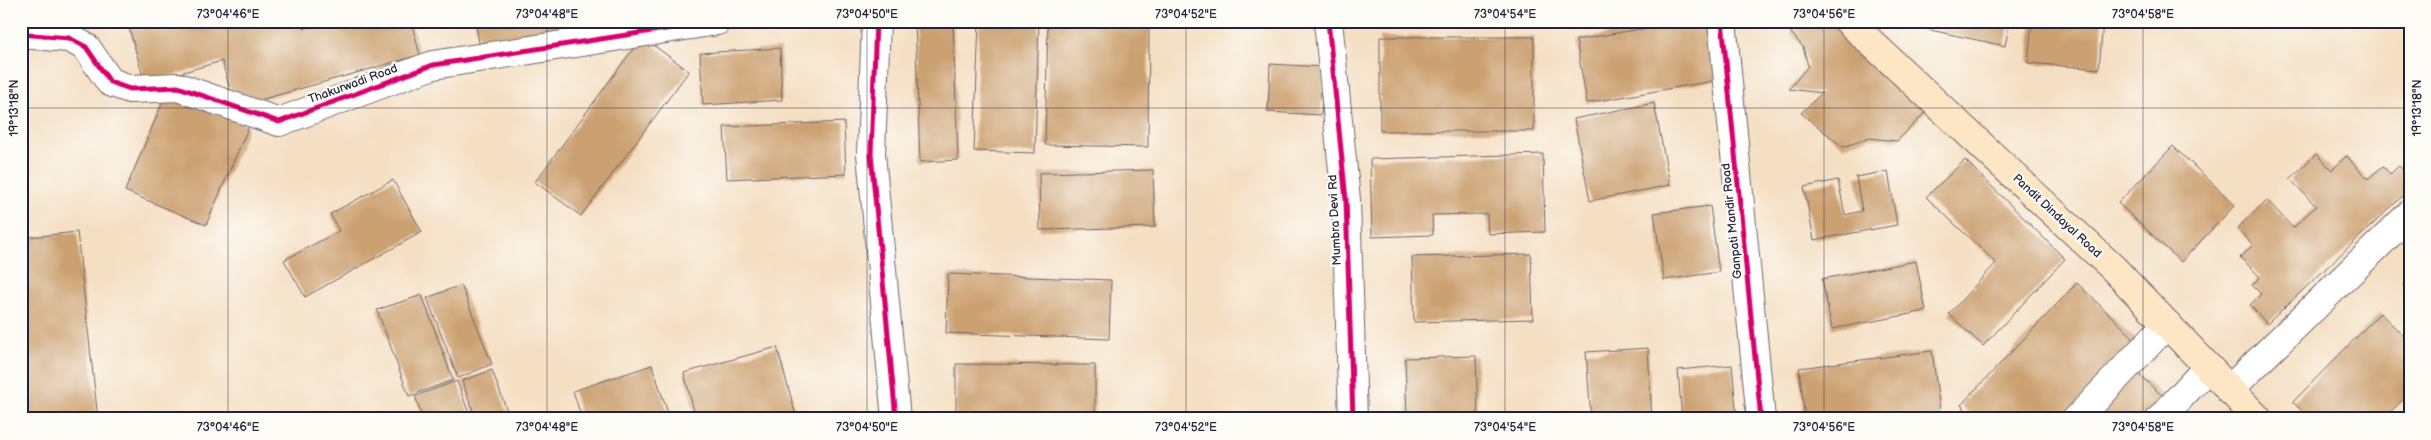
<svg xmlns="http://www.w3.org/2000/svg" width="2431" height="440" font-family="'Balsamiq Sans',sans-serif">
  <style>
    .building { fill: #cca171 }
    .lines { fill: none; stroke-linecap: round; stroke-linejoin: round }
    .street-casing { stroke: #6c646b; stroke-width: 30 }
    .secondary-casing { stroke: #6c646b; stroke-width: 30 }
    .street { stroke: #fff; stroke-width: 28 }
    .secondary { stroke: #fce6c4; stroke-width: 28 }
    .cycleway-casing { stroke: #fdfcf7; stroke-width: 8 }
    .cycleway { stroke: #d6006c; stroke-width: 5 }
    .ticks { fill: none; stroke: #22223b; stroke-width: 1; stroke-opacity: 0.45 }
    .labels { text-anchor: middle; dominant-baseline: central; stroke-width: 4.5; stroke-linejoin: round; paint-order: stroke }
    .street-label { font-size: 12px; fill: #22223b; stroke: #fdfcf7 }
    .neatline { fill: none; stroke: #22223b; stroke-width: 2 }
    .ticks-label { font-size: 12px; text-anchor: middle; fill: #22223b }
  </style>
  <rect width="100%" height="100%" fill="#fdfcf7"/>
  <filter id="ink" filterUnits="userSpaceOnUse"><feTurbulence type="fractalNoise" baseFrequency=".02" numOctaves="2"/><feDisplacementMap in="SourceGraphic" scale="10" xChannelSelector="R" yChannelSelector="G"/><feConvolveMatrix kernelMatrix="1 2 1 2 8 2 1 2 1" color-interpolation-filters="sRGB"/></filter>
  <filter id="wash" filterUnits="userSpaceOnUse"><feTurbulence type="fractalNoise" baseFrequency=".0096" numOctaves="4" result="noise"/><feDisplacementMap in="SourceGraphic" scale="20" xChannelSelector="R" yChannelSelector="G"/><feGaussianBlur stdDeviation="1.12" result="paint"/><feColorMatrix in="noise" values="0 0 0 0 0 0 0 0 0 0 0 0 0 0 0 0 0 1.4 0 .05"/><feComposite in="paint" operator="in"/></filter>
  <g filter="url(#wash)">
    <rect width="100%" height="100%" fill="#f4dfc3"/>
    <g id="blocks">
      <path class="building" d="M 127,21 L 302,21 L 304,29 L 331,21 L 411,21 L 420,55 L 235,107 L 222,61 L 145,83 Z
        M 475,21 L 601,21 L 601,26 L 480,48 Z
        M 915,21 L 953,21 L 958,160 L 920,162 Z
        M 979,21 L 1039,21 L 1035,153 L 974,151 Z
        M 1048,21 L 1149,24 L 1148,147 L 1045,145 Z
        M 1686,21 L 1715,21 L 1725,79 L 1587,103 L 1576,40 Z
        M 1794,21 L 1834,21 L 1930,108 L 1897,141 L 1869,138 L 1843,147 L 1801,113 L 1822,93 L 1789,89 L 1808,66 L 1803,47 L 1791,33 Z
        M 1908,21 L 2010,21 L 2005,46 L 1907,25 Z
        M 2032,21 L 2103,21 L 2099,69 L 2028,63 Z
        M 642,37 L 689,71 L 581,216 L 535,182 Z
        M 1380,37 L 1534,37 L 1534,131 L 1380,131 Z
        M 780,48 L 782,100 L 703,105 L 700,53 Z
        M 1270,64 L 1324,67 L 1321,115 L 1268,112 Z
        M 167,92 L 249,126 L 206,225 L 125,191 Z
        M 1654,103 L 1670,185 L 1590,201 L 1574,119 Z
        M 844,122 L 846,174 L 727,179 L 724,127 Z
        M 2173,146 L 2235,205 L 2181,262 L 2118,203 Z
        M 1543,154 L 1545,232 L 1488,234 L 1487,214 L 1432,215 L 1433,235 L 1372,237 L 1370,159 Z
        M 2316,154 L 2332,170 L 2346,156 L 2368,179 L 2383,166 L 2390,174 L 2399,166 L 2410,177 L 2410,189 L 2267,324 L 2250,305 L 2261,294 L 2252,285 L 2260,277 L 2240,257 L 2253,245 L 2237,228 L 2267,200 L 2293,228 L 2316,206 L 2290,179 Z
        M 1965,160 L 2065,259 L 1983,346 L 1949,314 L 1996,263 L 1926,197 Z
        M 1153,170 L 1155,227 L 1040,230 L 1039,173 Z
        M 1888,171 L 1897,225 L 1814,240 L 1804,187 L 1838,180 L 1845,215 L 1862,211 L 1856,177 Z
        M 393,180 L 422,232 L 305,297 L 284,260 L 339,231 L 330,214 Z
        M 1710,206 L 1719,272 L 1664,280 L 1654,213 Z
        M 77,232 L 98,419 L 22,419 L 21,238 Z
        M 1531,254 L 1533,319 L 1414,322 L 1412,257 Z
        M 1916,261 L 1926,311 L 1832,329 L 1822,279 Z
        M 948,274 L 1111,280 L 1109,339 L 946,333 Z
        M 2410,278 L 2410,292 L 2403,286 Z
        M 2077,283 L 2140,344 L 2068,419 L 1975,419 L 1961,405 Z
        M 461,285 L 492,364 L 458,378 L 427,298 Z
        M 422,295 L 453,380 L 409,396 L 377,310 Z
        M 2380,313 L 2410,342 L 2410,393 L 2383,419 L 2310,419 L 2293,402 Z
        M 777,347 L 797,419 L 696,419 L 684,373 Z
        M 1648,348 L 1652,419 L 1591,419 L 1586,352 Z
        M 1932,351 L 1941,419 L 1805,419 L 1799,368 Z
        M 1476,356 L 1478,419 L 1407,419 L 1405,358 Z
        M 956,364 L 1095,365 L 1095,419 L 956,419 Z
        M 652,365 L 670,419 L 582,419 L 573,391 Z
        M 1732,365 L 1737,419 L 1682,419 L 1678,370 Z
        M 2131,367 L 2169,402 L 2153,419 L 2082,419 Z
        M 492,370 L 510,419 L 476,419 L 462,381 Z
        M 457,381 L 471,419 L 423,419 L 415,396 Z"/>
    </g>
  </g>
  <g filter="url(#ink)">
    <use href="#blocks" fill-opacity="0" stroke="#6c646b" stroke-width="1"/>
    <g class="lines">
      <g class="street-casing">
        <path id="street" d="M 876,21 L 871,154 L 896,419
          M 1328,21 L 1346,200 L 1353,419
          M 1722,21 L 1761,419
          M 21,34 L 69,38 L 86,47 L 110,82 L 130,89 L 178,87 L 279,122 L 433,65 L 717,21
          M 2229,390 L 2410,214
          M 2077,419 L 2167,324
          M 2160,419 L 2208,367"/>
      </g>
      <g class="secondary-casing">
        <path id="secondary" d="M 1848,21 L 2113,268 L 2258,419"/>
      </g>
      <use href="#street" class="street"/>
      <use href="#secondary" class="secondary"/>
      <g class="cycleway-casing">
        <path id="cycleway" d="M 876,21 L 871,154 L 896,419
          M 1328,21 L 1346,200 L 1353,419
          M 1722,21 L 1761,419
          M 21,34 L 69,38 L 86,47 L 110,82 L 130,89 L 178,87 L 279,122 L 433,65 L 717,21"/>
      </g>
      <use href="#cycleway" class="cycleway"/>
    </g>
  </g>
  <path class="ticks" d="M 228,21 L 228,419M 547,21 L 547,419M 867,21 L 867,419M 1186,21 L 1186,419M 1505,21 L 1505,419M 1824,21 L 1824,419M 2143,21 L 2143,419M 21,108 L 2410,108"/>
  <g class="labels">
    <g class="street-label">
      <text transform="translate(353 84) rotate(-20)">Thakurwadi Road</text>
      <text transform="translate(2057 216) rotate(43)">Pandit Dindayal Road</text>
      <text transform="translate(1335 220) rotate(-93)">Mumbra Devi Rd</text>
      <text transform="translate(1732 221) rotate(-96)">Ganpati Mandir Road</text>
    </g>
  </g>
  <rect width="2431" height="440" fill="none" stroke="#fdfcf7" stroke-width="55"/>
  <rect x="28" y="28" width="2376" height="384" class="neatline"/>
  <g class="ticks-label">
    <text x="228" y="18">73°04'46"E</text>
    <text x="547" y="18">73°04'48"E</text>
    <text x="867" y="18">73°04'50"E</text>
    <text x="1186" y="18">73°04'52"E</text>
    <text x="1505" y="18">73°04'54"E</text>
    <text x="1824" y="18">73°04'56"E</text>
    <text x="2143" y="18">73°04'58"E</text>
    <text transform="translate(14 108) rotate(-90)" y="4">19°13'18"N</text>
    <text transform="translate(2417 108) rotate(-90)" y="4">19°13'18"N</text>
    <text x="228" y="431">73°04'46"E</text>
    <text x="547" y="431">73°04'48"E</text>
    <text x="867" y="431">73°04'50"E</text>
    <text x="1186" y="431">73°04'52"E</text>
    <text x="1505" y="431">73°04'54"E</text>
    <text x="1824" y="431">73°04'56"E</text>
    <text x="2143" y="431">73°04'58"E</text>
  </g>
</svg>
